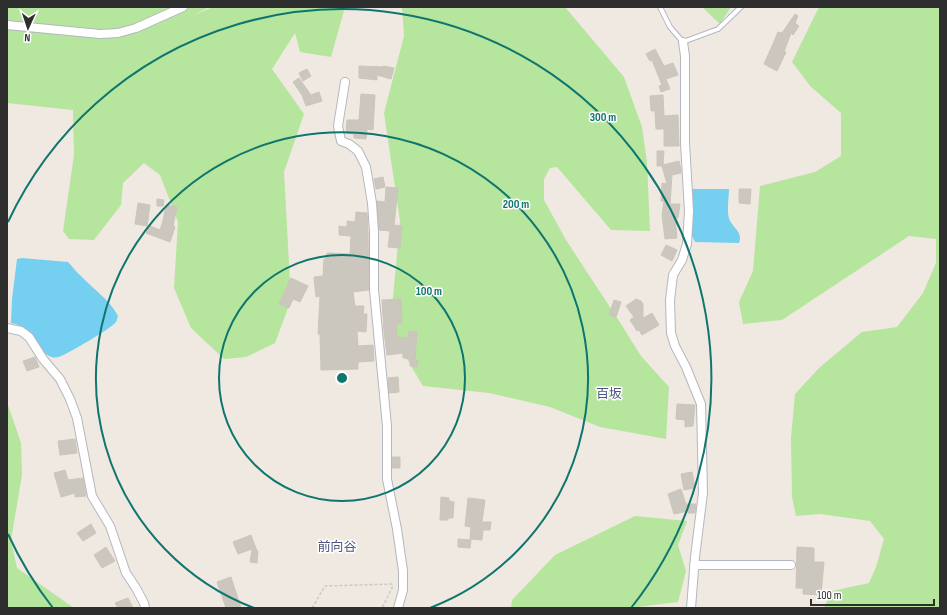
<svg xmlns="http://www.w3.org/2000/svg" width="947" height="615" font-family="'Sofia Sans Condensed','Noto Sans JP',sans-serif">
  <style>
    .green { fill: #b6e59e }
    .water { fill: #75cff0 }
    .building { fill: #cbc7bf; stroke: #cbc5ba }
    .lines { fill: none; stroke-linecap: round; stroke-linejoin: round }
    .service-casing { stroke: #b4b7c1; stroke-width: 6 }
    .minor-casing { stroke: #b4b7c1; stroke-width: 10 }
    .path { stroke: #c9c9c9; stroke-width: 1.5; stroke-dasharray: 3 2; stroke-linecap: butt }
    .service { stroke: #fff; stroke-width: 4 }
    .minor { stroke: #fff; stroke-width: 8 }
    .ring { fill: none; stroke: #0f766e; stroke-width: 2 }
    .labels { text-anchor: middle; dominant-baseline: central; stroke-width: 3; stroke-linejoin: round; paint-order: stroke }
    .neighbourhood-label { font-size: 13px; fill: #4d5680; stroke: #fff }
    .centre { fill: #0f766e; stroke: #fff; stroke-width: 2 }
    .ring-label { font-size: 12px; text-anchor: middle; font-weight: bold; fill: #0f766e; stroke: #fff; stroke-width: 3; stroke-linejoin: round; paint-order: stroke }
  </style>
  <rect width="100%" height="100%" fill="#efe9e1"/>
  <path class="green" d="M 7,7 L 209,7 L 194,15 L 213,7 L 345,7 L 331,57 L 300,52 L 295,33 L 272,69 L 304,114 L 284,172 L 291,300 L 275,343 L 246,357 L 224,359 L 191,328 L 174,288 L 178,222 L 160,175 L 144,163 L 123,183 L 121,205 L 94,240 L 69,239 L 63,231 L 74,155 L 73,110 L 7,103 Z
    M 402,7 L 565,7 L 624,77 L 642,127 L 647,162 L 650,231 L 611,230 L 557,167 L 550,168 L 544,179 L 544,200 L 566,240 L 621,324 L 641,356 L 669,387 L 666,439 L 600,427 L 550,407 L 489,393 L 423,386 L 390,331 L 400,221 L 384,113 L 404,36 Z
    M 702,7 L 731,7 L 720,24 Z
    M 819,7 L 940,7 L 940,608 L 824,608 L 832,591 L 869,583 L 876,567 L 884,539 L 870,521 L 820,514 L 796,516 L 792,497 L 791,438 L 795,394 L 819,368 L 862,332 L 897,327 L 923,293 L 936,263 L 936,239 L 909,236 L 782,320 L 743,324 L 739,302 L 753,271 L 760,186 L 815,172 L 841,156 L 841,113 L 810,86 L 792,62 Z
    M 7,402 L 21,443 L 22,475 L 11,540 L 17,568 L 74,608 L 7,608 Z
    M 635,516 L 687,521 L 678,545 L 686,571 L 678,602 L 630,608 L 511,608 L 512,600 L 555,555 Z"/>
  <path class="water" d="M 691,189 L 729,189 C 729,197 726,214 730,221 C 734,228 743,233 739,243 L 695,242 L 692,236 Z
    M 22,258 L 68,262 C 72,266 76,272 81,276 C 94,290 109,299 118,316 C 117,318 117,321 116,322 C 112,328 69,353 61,356 C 57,358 53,358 49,356 C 32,347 38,328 11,323 L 12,299 L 17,259 Z"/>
  <path class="building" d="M 795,14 L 798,16 L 795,23 L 799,26 L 793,35 L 791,33 L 784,52 L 786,52 L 777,71 L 764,64 L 773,44 L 778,32 L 782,33 Z
    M 655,49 L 664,66 L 673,63 L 678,75 L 666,79 L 670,89 L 661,92 L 659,86 L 662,85 L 652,60 L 650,61 L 646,54 Z
    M 359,66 L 383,67 L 383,66 L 394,68 L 391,79 L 377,75 L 377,80 L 359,78 Z
    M 307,69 L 311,76 L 303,81 L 299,73 Z
    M 299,78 L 311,95 L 319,92 L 322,101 L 306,106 L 302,95 L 293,82 Z
    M 361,94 L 375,95 L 373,130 L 367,129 L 366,139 L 354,138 L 354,134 L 346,133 L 347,120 L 359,120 Z
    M 663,95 L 664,116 L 678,115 L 679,146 L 664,146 L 664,129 L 656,129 L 655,111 L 651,111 L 650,96 Z
    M 657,151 L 664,151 L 663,165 L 679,161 L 681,170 L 681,173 L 672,175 L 670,204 L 680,204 L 678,218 L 675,218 L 677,238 L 665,239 L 662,215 L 664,201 L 661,201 L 662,183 L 667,184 L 662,166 L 657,166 Z
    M 383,177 L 385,187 L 376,189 L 374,179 Z
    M 386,187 L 398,188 L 394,225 L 402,226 L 400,248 L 388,247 L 390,231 L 379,230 L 377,201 L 385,202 Z
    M 739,189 L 751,189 L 750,204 L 739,203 Z
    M 157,199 L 164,200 L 163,206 L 157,206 Z
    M 138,203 L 150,205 L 147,226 L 135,224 Z
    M 166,205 L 177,207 L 173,226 L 175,227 L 170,242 L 146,233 L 150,226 L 160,230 L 163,221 Z
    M 356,212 L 367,213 L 368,232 L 369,290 L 353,292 L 355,306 L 364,306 L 363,314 L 367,314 L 366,332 L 357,331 L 358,346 L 373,345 L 374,361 L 358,362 L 358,369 L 321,370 L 320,334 L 318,334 L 320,296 L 316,297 L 314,277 L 323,276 L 324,259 L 326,259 L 327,253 L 350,254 L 351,236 L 339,235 L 339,226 L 347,227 L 347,221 L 355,222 Z
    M 666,245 L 677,250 L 672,261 L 661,255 Z
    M 291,278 L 308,286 L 300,302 L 293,299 L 289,308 L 279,304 Z
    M 401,299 L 402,323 L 396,323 L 397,337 L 408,338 L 409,331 L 417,332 L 415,359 L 403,358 L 403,353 L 387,355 L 384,332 L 382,300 Z
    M 636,299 L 641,301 L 643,304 L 643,318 L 652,313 L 659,325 L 642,335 L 639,330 L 637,331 L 630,320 L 634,317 L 626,306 Z
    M 614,300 L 621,302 L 616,317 L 609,315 Z
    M 35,357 L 39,367 L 27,371 L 23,361 Z
    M 411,359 L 418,360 L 417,367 L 410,366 Z
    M 398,377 L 399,392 L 389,393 L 388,378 Z
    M 677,404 L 695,405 L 693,426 L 685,427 L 685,420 L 676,419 Z
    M 75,439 L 77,453 L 60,455 L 58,441 Z
    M 392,457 L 400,457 L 400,468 L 392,468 Z
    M 65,470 L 68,480 L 83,478 L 86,496 L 75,497 L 75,493 L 61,497 L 54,473 Z
    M 692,472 L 695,488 L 684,490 L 681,474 Z
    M 681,489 L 686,504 L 696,504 L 695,513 L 688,513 L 688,511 L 674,514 L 668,494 Z
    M 441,497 L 449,498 L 449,501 L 454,502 L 453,518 L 448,518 L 448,520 L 440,520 Z
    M 468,498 L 485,500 L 482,522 L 491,522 L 490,530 L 483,530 L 482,540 L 470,539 L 471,527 L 465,526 Z
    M 91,524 L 96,533 L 83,541 L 77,533 Z
    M 251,535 L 257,551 L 258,551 L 257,563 L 250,562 L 252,549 L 238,554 L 233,542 Z
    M 458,539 L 471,540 L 470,548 L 458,547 Z
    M 106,547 L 115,561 L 102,568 L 94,555 Z
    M 797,547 L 814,548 L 814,562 L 824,562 L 821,595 L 803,594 L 803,588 L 796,588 Z
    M 231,577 L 241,608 L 226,608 L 217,582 Z
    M 128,598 L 133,608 L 118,608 L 115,603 Z"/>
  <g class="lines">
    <g class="service-casing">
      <path id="service" d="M 660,7 L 670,27 L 683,42 L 718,29 L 741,7"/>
    </g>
    <g class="minor-casing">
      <path id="minor" d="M 7,25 L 100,34 L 118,33 L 136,28 L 183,7
        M 683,42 L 685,56 L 685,143 L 689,211 L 687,244 L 682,260 L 673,275 L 670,300 L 671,333 L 675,346 L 686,367 L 701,404 L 703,493 L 695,557 L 691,608
        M 345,82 L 338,126 L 341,141 L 349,144 L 358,151 L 366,167 L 372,203 L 374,232 L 374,290 L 387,426 L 387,479 L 397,529 L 403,571 L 403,590 L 398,608
        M 7,328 L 21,331 L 29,337 L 43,359 L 60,379 L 70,399 L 77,418 L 92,496 L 110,526 L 126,573 L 136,588 L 144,603 L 145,608
        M 694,565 L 791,565"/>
    </g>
    <path class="path" d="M 312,608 L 325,586 L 392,584 L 392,588 L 382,608"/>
    <use href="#service" class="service"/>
    <use href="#minor" class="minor"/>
  </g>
  <g class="ring">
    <circle cx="342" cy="378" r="123"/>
    <path d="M254 608A246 246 0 1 1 430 608"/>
    <path d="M53 608A369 369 0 0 1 8 534M8 222A369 369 0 1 1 631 608"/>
  </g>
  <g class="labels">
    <g class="neighbourhood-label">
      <text x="609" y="394">百坂</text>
      <text x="337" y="547">前向谷</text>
    </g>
  </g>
  <circle cx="342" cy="378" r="6" class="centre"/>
  <g class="ring-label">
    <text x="603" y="121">300 m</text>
    <text x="516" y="208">200 m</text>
    <text x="429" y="295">100 m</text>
  </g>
  <rect width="947" height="615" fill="none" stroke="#2e2e2e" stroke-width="16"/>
  <g transform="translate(28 28) rotate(183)" stroke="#ffffff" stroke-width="3" paint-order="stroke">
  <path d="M0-3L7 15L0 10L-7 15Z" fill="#2e2e2e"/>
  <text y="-6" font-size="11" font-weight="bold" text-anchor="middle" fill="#2e2e2e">N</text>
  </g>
  <path d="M811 599v6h123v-6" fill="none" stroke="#2e2e2e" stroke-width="2"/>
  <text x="817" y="599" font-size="12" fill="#2e2e2e" stroke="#ffffff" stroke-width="3" paint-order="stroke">100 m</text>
</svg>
